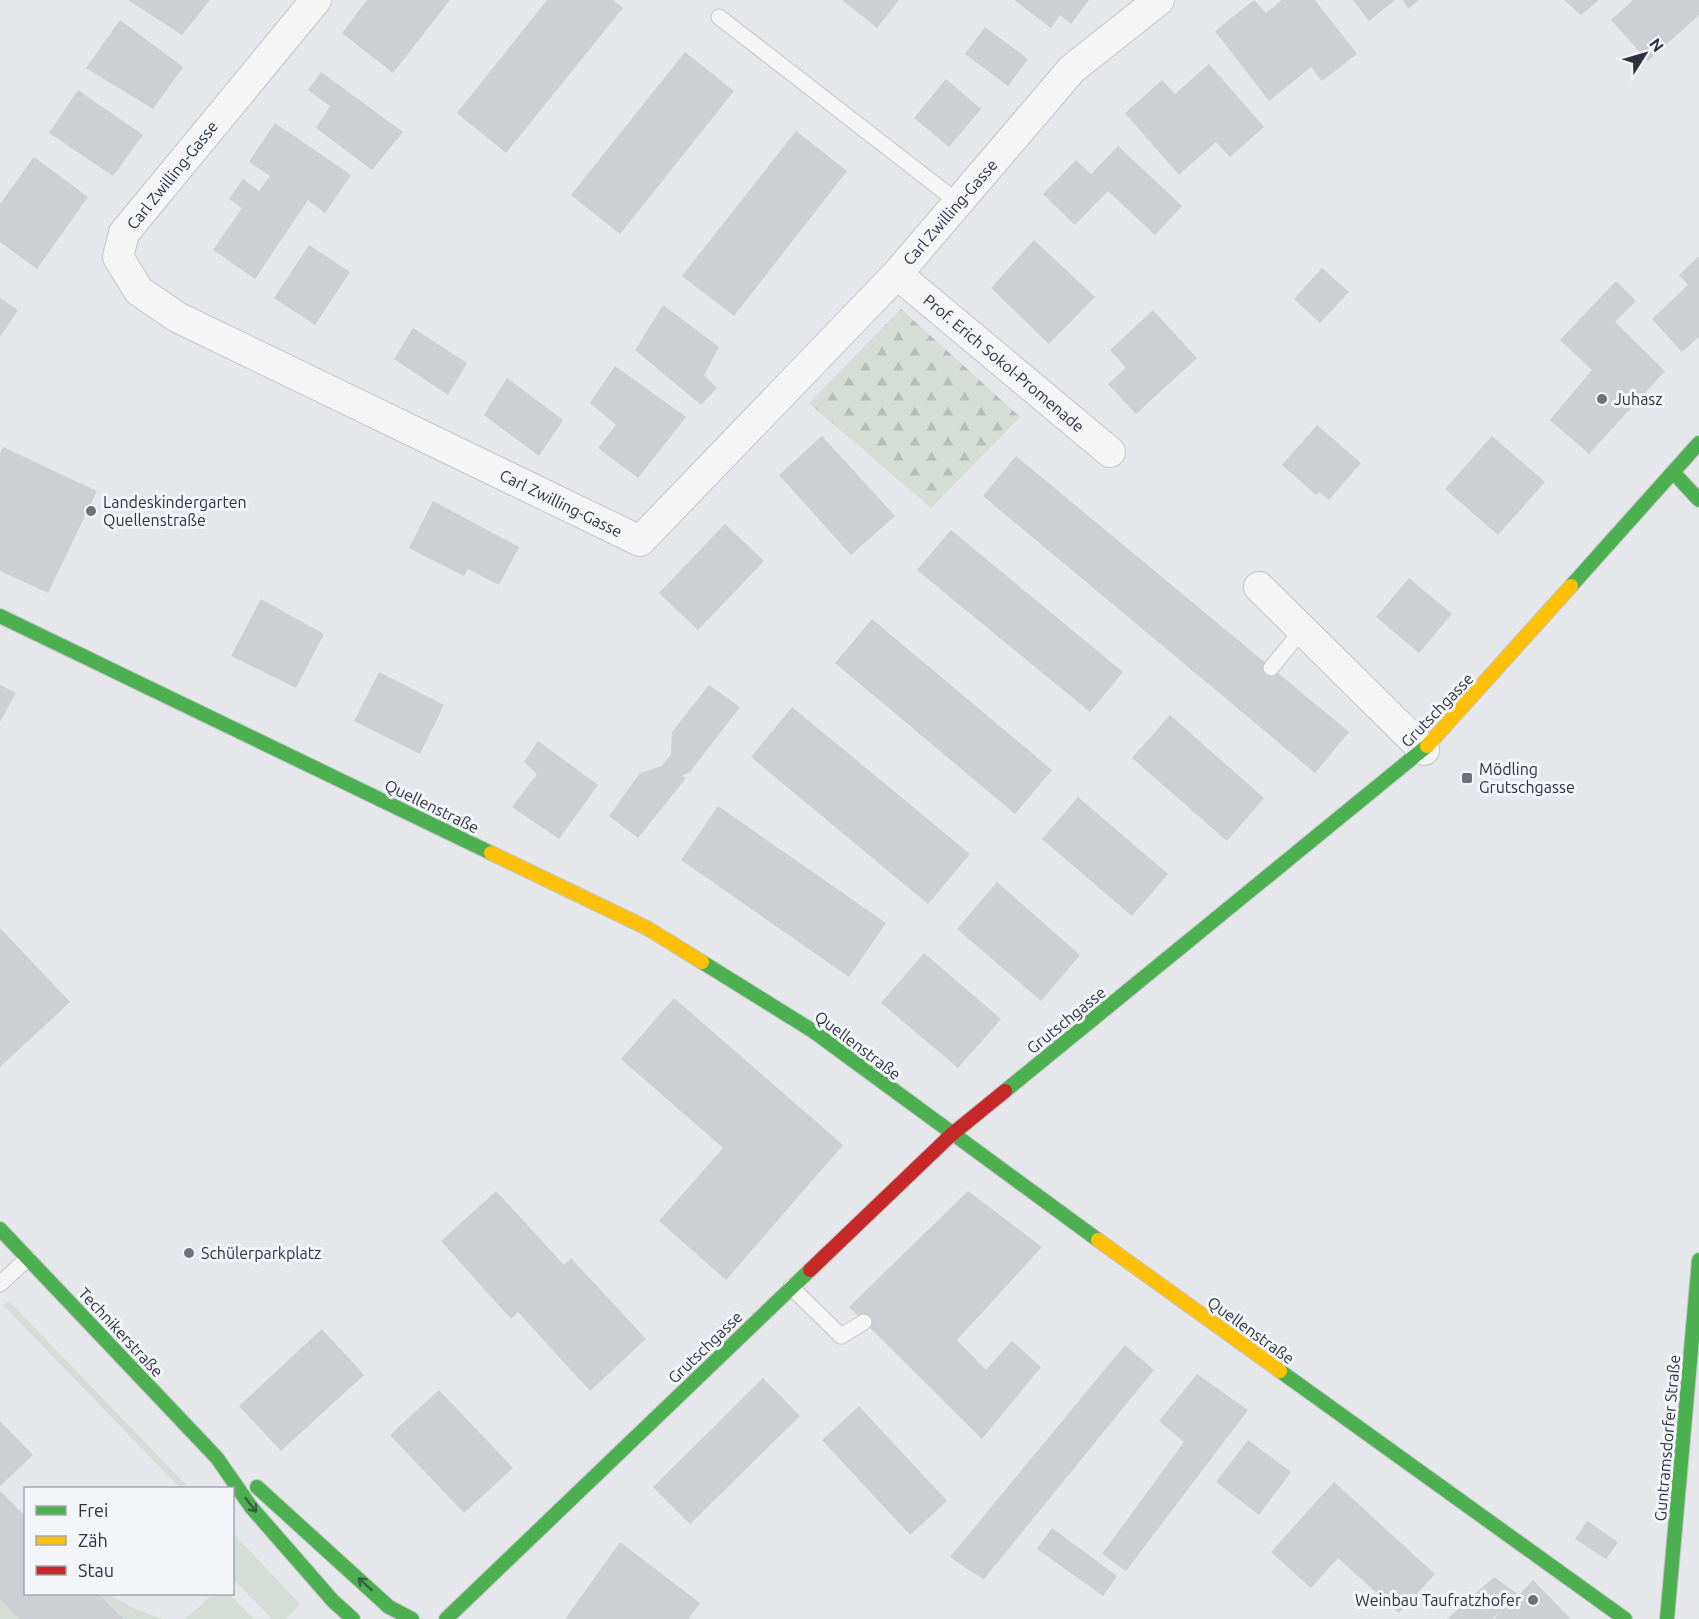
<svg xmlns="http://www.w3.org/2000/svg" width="1699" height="1619" font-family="Ubuntu,sans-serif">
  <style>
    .grass { fill: #d5ddd6 }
    .forest { fill: url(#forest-firs) }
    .building { fill: #cecfd2 }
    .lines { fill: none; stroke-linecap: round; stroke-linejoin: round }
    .lane-casing { stroke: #c3c5c8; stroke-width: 17 }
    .street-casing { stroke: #c3c5c8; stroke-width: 32 }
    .fast-casing { stroke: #c3c5c8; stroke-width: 16 }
    .slow-casing { stroke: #c3c5c8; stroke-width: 16 }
    .jam-casing { stroke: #c3c5c8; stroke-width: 16 }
    .lane { stroke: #f5f5f6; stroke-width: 15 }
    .street { stroke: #f5f5f6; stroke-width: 30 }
    .fast { stroke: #4caf50; stroke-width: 14 }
    .slow { stroke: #ffc107; stroke-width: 14 }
    .jam { stroke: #c62828; stroke-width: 14 }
    .oneway { stroke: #385e46 }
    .poi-dot { fill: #6d717c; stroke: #f4f5f8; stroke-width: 2 }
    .labels { text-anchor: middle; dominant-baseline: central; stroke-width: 6; stroke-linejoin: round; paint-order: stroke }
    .street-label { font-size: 16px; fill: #2d3241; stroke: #f4f5f8 }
    .poi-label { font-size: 16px; fill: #2d3241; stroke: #f4f5f8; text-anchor: start }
  </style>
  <defs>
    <pattern id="forest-firs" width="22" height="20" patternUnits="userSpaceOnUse" patternTransform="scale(1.5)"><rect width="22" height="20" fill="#d5ddd6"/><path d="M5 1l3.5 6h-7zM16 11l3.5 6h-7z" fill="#b7beb9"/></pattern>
  </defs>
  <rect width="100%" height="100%" fill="#e5e7ea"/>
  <path class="grass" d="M 9,1301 L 189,1488 L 180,1488 L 3,1305 Z
    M 233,1533 L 300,1604 L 286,1619 L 272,1619 L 233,1579 Z
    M 99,1594 L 108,1594 L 135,1609 L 163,1619 L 124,1619 Z
    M 213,1594 L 229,1594 L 254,1619 L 185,1619 Z
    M 0,1599 L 19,1619 L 0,1619 Z"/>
  <path class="forest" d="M 901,309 L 1020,417 L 931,508 L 809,403 Z"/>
  <path class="building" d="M 128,0 L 210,0 L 182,35 Z
    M 367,0 L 450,0 L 393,73 L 342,33 Z
    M 547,0 L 613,0 L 623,8 L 506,153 L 457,113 Z
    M 842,0 L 899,0 L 877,28 Z
    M 1014,0 L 1089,0 L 1071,24 L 1060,15 L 1051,28 Z
    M 1254,0 L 1266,13 L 1282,0 L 1315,0 L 1357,54 L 1322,81 L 1311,67 L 1269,101 L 1215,31 Z
    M 1353,0 L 1395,0 L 1369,21 Z
    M 1403,0 L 1419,0 L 1408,9 Z
    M 1564,0 L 1599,0 L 1581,15 Z
    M 1633,0 L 1699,0 L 1699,15 L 1648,61 L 1611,20 Z
    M 120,20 L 183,67 L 153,109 L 86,68 Z
    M 985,27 L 1028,59 L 1008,86 L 965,54 Z
    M 685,52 L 734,91 L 620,234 L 571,195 Z
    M 1209,64 L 1264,127 L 1230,157 L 1216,142 L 1179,175 L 1125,113 L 1162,80 L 1175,94 Z
    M 321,72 L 403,132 L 372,170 L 316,128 L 330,106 L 308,90 Z
    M 946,79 L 981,109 L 949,147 L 914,118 Z
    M 78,90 L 143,135 L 113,176 L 49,133 Z
    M 275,123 L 351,175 L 325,213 L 308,200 L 255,279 L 213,250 L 242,208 L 229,199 L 243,179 L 259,191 L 270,176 L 249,162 Z
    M 796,131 L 847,171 L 734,316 L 682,276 Z
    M 1118,146 L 1182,206 L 1155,235 L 1108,191 L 1075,225 L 1043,194 L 1076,160 L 1091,174 Z
    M 34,157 L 88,197 L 37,269 L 0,242 L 0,204 Z
    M 1034,240 L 1095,297 L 1049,344 L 991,288 Z
    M 309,245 L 350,272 L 315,325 L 274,298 Z
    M 1699,256 L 1699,337 L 1682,352 L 1652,319 L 1688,285 L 1679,275 Z
    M 1322,268 L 1349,292 L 1320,323 L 1294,299 Z
    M 1616,281 L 1636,301 L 1615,322 L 1665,371 L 1589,454 L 1550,420 L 1592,370 L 1560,340 Z
    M 0,298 L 18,310 L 0,337 Z
    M 663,305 L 719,347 L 704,375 L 717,388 L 701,405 L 635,350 Z
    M 1153,310 L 1197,358 L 1136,414 L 1108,384 L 1126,368 L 1110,350 Z
    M 413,328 L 467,363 L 448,395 L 394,359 Z
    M 615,366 L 686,417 L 638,478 L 598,448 L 616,425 L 590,403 Z
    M 507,378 L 563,420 L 539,456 L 484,415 Z
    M 1317,425 L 1361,463 L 1329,500 L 1319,492 L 1316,495 L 1282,465 Z
    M 822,436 L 895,516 L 851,555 L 779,475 Z
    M 1492,436 L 1545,482 L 1498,535 L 1445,489 Z
    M 3,447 L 97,491 L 48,593 L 0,571 L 0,453 Z
    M 1016,456 L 1349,732 L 1315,773 L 983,496 Z
    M 433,501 L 519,547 L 499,585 L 468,569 L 464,576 L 409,548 Z
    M 725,524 L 764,561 L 698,630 L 659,593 Z
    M 951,530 L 1123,672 L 1090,712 L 917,570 Z
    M 1409,578 L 1452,614 L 1419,653 L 1376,617 Z
    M 261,599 L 324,634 L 296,688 L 231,656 Z
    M 872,619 L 1052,770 L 1015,814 L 835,663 Z
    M 379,672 L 444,705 L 420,754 L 354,721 Z
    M 0,685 L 16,693 L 0,722 Z
    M 709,685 L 740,707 L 690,772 L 682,776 L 686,778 L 638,838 L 609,816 L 640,773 L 662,766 L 671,754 L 672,732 Z
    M 792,707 L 970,854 L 928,904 L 751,757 Z
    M 1170,715 L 1264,798 L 1227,841 L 1132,758 Z
    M 538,741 L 598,785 L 559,839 L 512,807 L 537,774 L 524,762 Z
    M 1078,797 L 1168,874 L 1132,916 L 1042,839 Z
    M 718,806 L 886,923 L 849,977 L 681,860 Z
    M 997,882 L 1080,955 L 1041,1001 L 957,929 Z
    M 0,928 L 70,1002 L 0,1067 Z
    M 924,953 L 1001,1019 L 958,1068 L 881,1003 Z
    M 674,998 L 843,1145 L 726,1280 L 659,1221 L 723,1148 L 621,1059 Z
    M 496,1191 L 564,1265 L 571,1258 L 646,1339 L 590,1391 L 518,1312 L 511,1319 L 441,1241 Z
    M 968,1191 L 1042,1247 L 957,1340 L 986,1370 L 1012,1341 L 1041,1367 L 982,1439 L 849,1307 Z
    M 322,1329 L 364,1375 L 281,1451 L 239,1406 Z
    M 1125,1345 L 1154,1370 L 984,1579 L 967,1569 L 950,1557 Z
    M 1197,1374 L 1248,1410 L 1126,1571 L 1102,1554 L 1184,1442 L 1159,1421 Z
    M 763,1378 L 800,1416 L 690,1524 L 653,1487 Z
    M 439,1390 L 513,1468 L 464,1513 L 390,1435 Z
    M 859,1406 L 947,1501 L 910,1535 L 822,1440 Z
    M 0,1421 L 33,1455 L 0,1486 Z
    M 1248,1440 L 1291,1472 L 1259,1515 L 1216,1482 Z
    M 1334,1482 L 1435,1574 L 1399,1613 L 1338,1558 L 1311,1588 L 1271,1552 Z
    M 0,1491 L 26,1517 L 26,1594 L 99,1594 L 124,1619 L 19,1619 L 0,1599 Z
    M 1587,1521 L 1618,1542 L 1606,1559 L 1575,1539 Z
    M 1052,1528 L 1117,1576 L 1103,1596 L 1037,1549 Z
    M 620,1542 L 700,1603 L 688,1619 L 565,1619 Z
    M 1494,1577 L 1519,1595 L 1533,1580 L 1571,1619 L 1494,1619 L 1501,1611 L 1492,1619 L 1447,1619 Z"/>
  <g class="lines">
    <g class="lane-casing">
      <path id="lane" d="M 719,17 L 959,203
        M 1271,668 L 1302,630
        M 0,1284 L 28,1258
        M 791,1287 L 841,1336 L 864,1322"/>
    </g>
    <g class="street-casing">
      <path id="street" d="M 316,0 L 124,233 L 118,257 L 139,291 L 177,317 L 640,541 L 897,274 L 1072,69 L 1159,0
        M 897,274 L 1110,452
        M 1259,587 L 1424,750"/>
    </g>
    <g class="fast-casing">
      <path id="fast" d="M 1673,472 L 1699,500
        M 1571,586 L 1699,443
        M 0,616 L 491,853
        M 702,962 L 813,1031 L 1098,1240
        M 1005,1091 L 1427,746
        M 0,1229 L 217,1458 L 251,1507 L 333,1601 L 353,1619
        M 1280,1371 L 1625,1619
        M 257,1487 L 389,1607 L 412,1619
        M 446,1619 L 810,1270
        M 1667,1619 L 1699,1260"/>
    </g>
    <g class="slow-casing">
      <path id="slow" d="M 1427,746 L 1571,586
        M 491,853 L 647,928 L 702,962
        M 1098,1240 L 1280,1371"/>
    </g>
    <g class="jam-casing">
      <path id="jam" d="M 810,1270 L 951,1135 L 1005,1091"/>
    </g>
    <use href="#lane" class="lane"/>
    <use href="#street" class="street"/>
    <use href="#fast" class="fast"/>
    <use href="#slow" class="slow"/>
    <use href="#jam" class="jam"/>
  </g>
  <defs><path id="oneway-shaft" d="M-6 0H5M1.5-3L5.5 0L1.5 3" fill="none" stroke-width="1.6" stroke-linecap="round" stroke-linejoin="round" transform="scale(1.5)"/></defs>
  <g class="oneway">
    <use href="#oneway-shaft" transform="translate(251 1505) rotate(52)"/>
    <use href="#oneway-shaft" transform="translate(365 1584) rotate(-138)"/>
  </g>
  <g class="poi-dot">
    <circle cx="1602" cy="399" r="6"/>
    <circle cx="91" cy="511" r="6"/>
    <rect x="1461" y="772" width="12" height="12" rx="3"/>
    <circle cx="189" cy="1253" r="6"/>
    <circle cx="1533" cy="1600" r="6"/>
  </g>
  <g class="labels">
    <g class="street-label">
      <text transform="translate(172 175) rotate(-51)">Carl Zwilling-Gasse</text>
      <text transform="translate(950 212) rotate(-49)">Carl Zwilling-Gasse</text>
      <text transform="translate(1004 363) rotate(40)">Prof. Erich Sokol-Promenade</text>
      <text transform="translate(561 503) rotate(26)">Carl Zwilling-Gasse</text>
      <text transform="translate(1437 710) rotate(-46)">Grutschgasse</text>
      <text transform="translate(432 806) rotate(26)">Quellenstraße</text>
      <text transform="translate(1066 1020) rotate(-39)">Grutschgasse</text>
      <text transform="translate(858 1045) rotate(37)">Quellenstraße</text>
      <text transform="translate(1251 1330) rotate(36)">Quellenstraße</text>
      <text transform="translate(121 1332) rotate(47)">Technikerstraße</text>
      <text transform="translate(705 1347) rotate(-44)">Grutschgasse</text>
      <text transform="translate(1667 1438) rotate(-85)">Guntramsdorfer Straße</text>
    </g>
    <g class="poi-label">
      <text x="1614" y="399">Juhasz</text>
      <text x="103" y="502">Landeskindergarten<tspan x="103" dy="18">Quellenstraße</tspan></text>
      <text x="1479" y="769">Mödling<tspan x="1479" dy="18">Grutschgasse</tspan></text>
      <text x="201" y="1253">Schülerparkplatz</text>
      <text x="1521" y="1600" text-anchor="end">Weinbau Taufratzhofer</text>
    </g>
  </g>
  <rect x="24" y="1487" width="210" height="108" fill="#f4f5f8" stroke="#a4a7af" stroke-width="1.5"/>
  <rect x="36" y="1506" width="30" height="9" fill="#4caf50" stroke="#a4a7af" stroke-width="1.5"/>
  <text x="78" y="1517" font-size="18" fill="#2d3241">Frei</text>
  <rect x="36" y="1536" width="30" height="9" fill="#ffc107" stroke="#a4a7af" stroke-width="1.5"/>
  <text x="78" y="1547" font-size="18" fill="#2d3241">Zäh</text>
  <rect x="36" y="1566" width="30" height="9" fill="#c62828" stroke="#a4a7af" stroke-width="1.5"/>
  <text x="78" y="1577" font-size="18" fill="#2d3241">Stau</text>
  <g transform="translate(1645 54) rotate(53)" stroke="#f4f5f8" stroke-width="4.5" paint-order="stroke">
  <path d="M0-4.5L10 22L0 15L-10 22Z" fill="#2d3241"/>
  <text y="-9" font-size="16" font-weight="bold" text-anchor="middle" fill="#2d3241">N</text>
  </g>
</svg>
